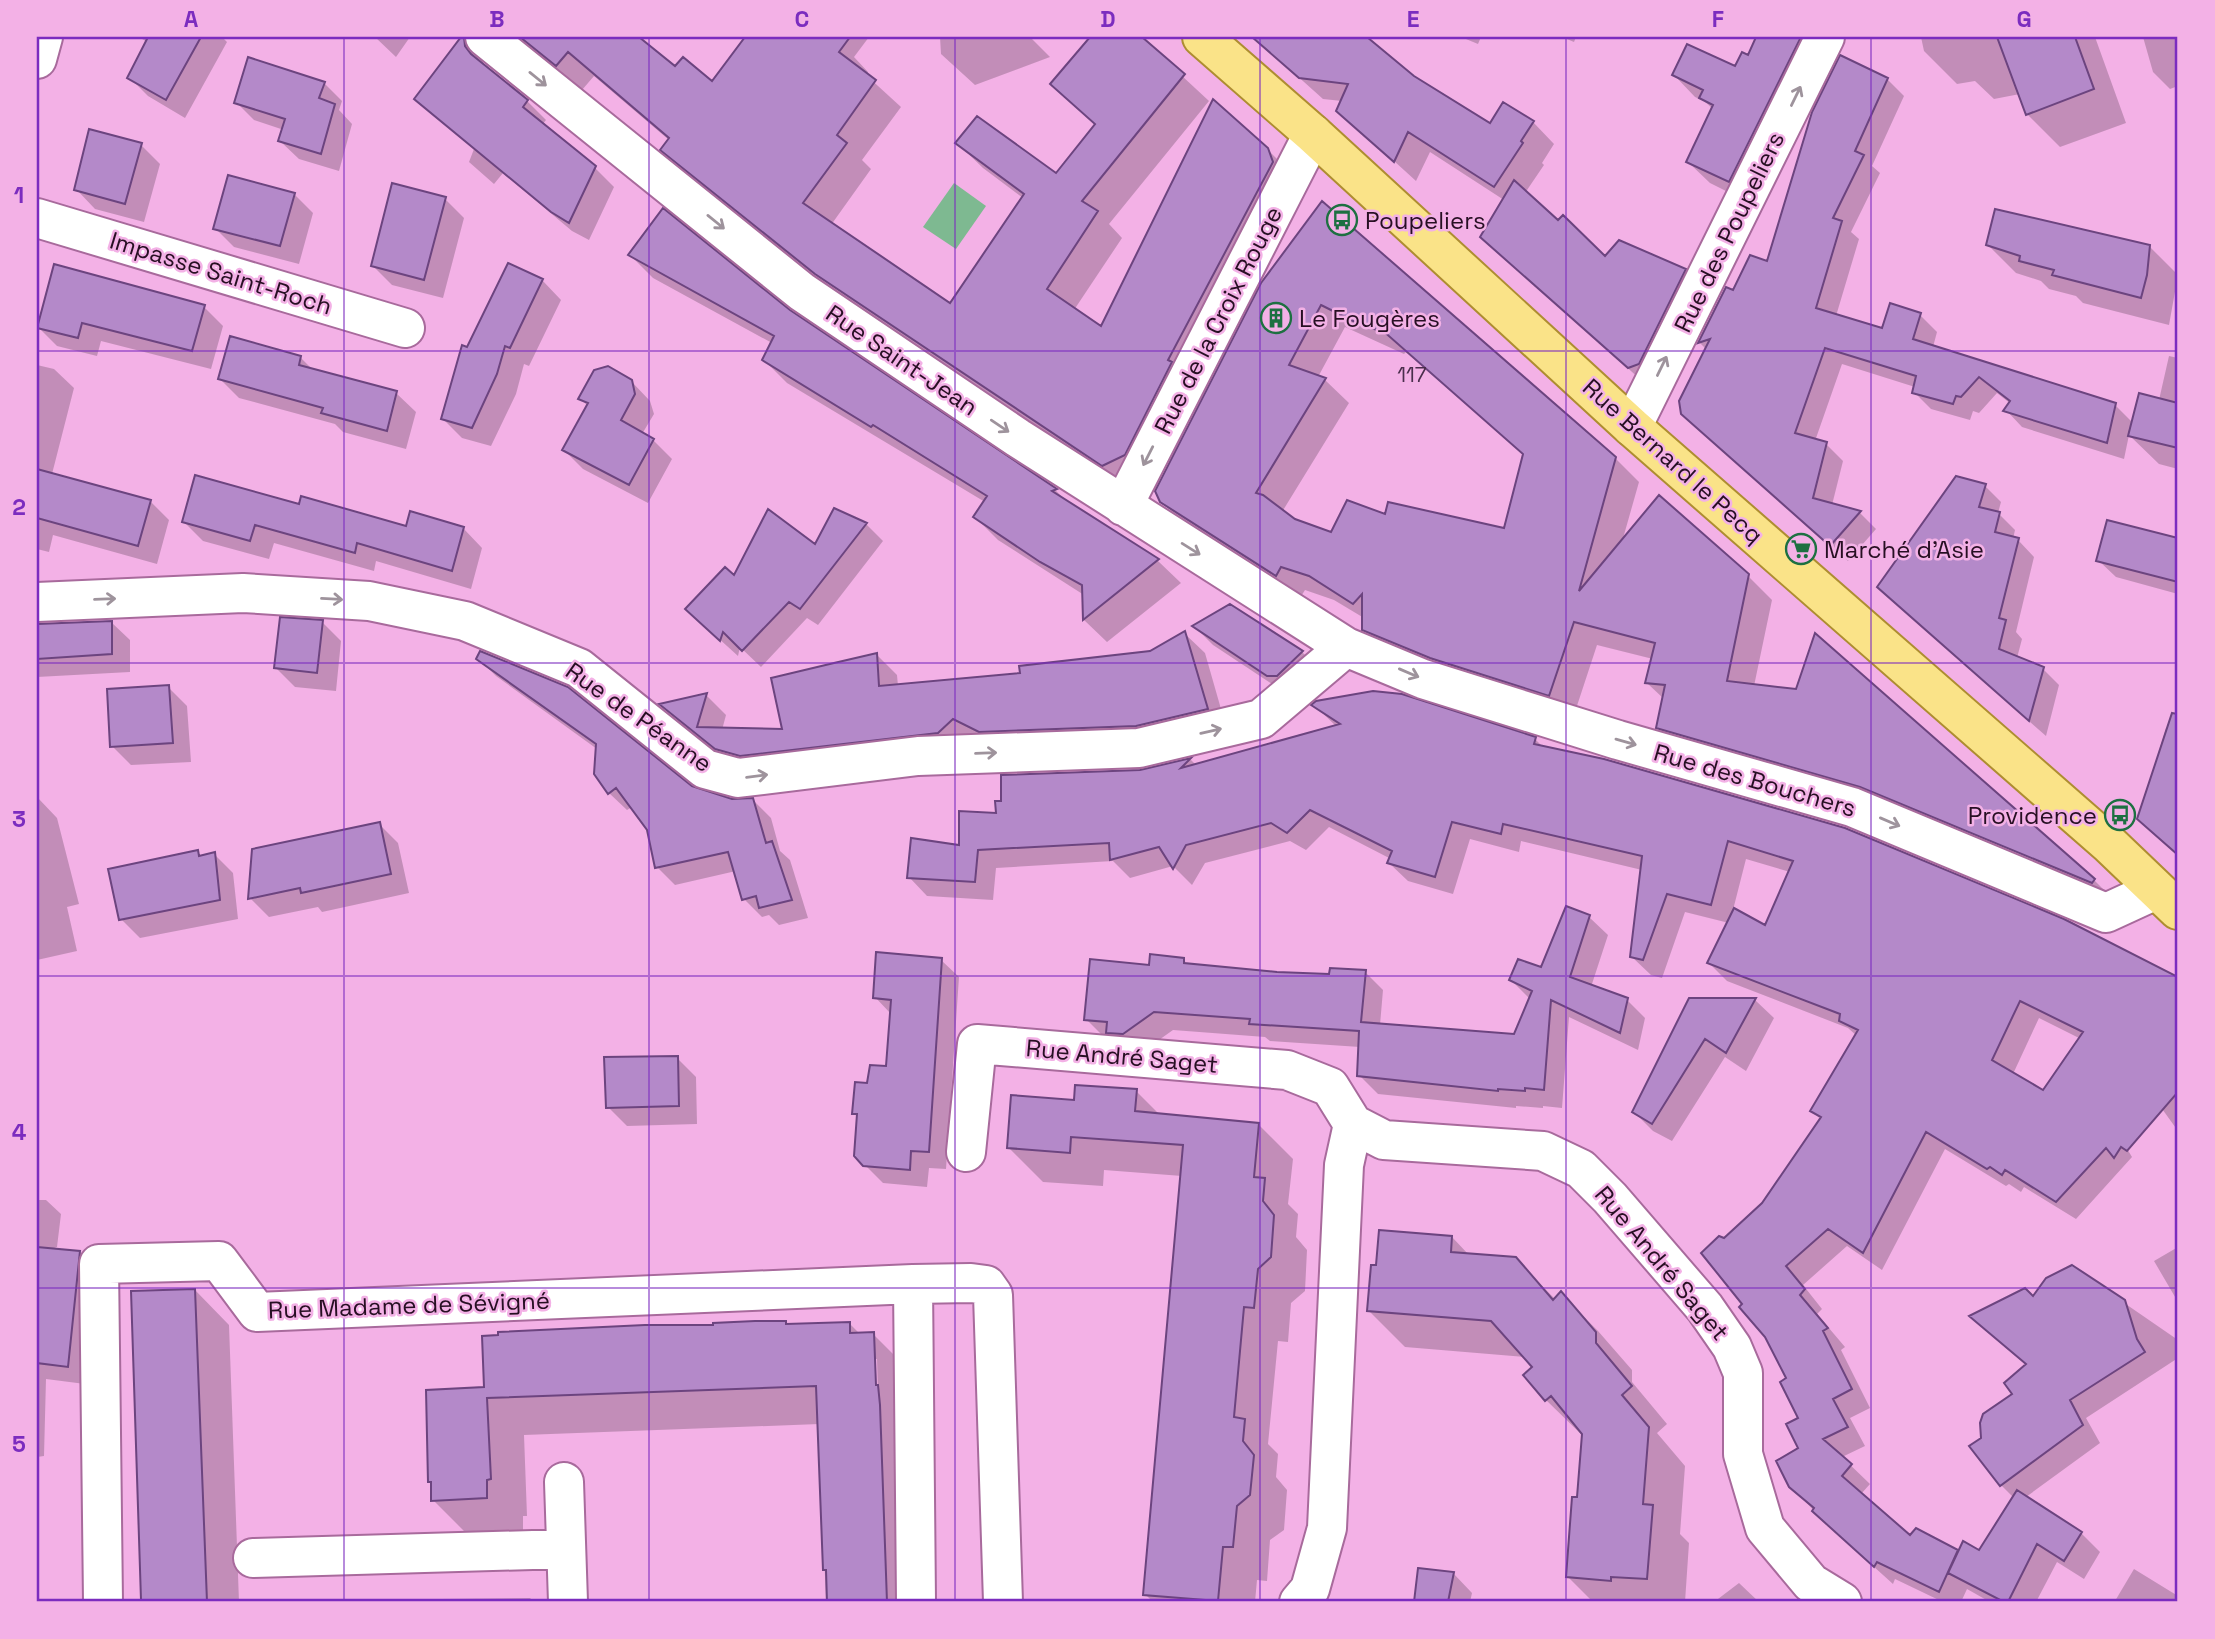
<svg xmlns="http://www.w3.org/2000/svg" width="2215" height="1639" font-family="'Space Grotesk',sans-serif">
  <style>
    .water { fill: #7eb991 }
    .shadow { fill: #0003; fill-rule: evenodd }
    .building { fill: #b489c9; stroke: #6c447f; stroke-width: 2; fill-rule: evenodd }
    .lines { fill: none; stroke-linecap: round; stroke-linejoin: round }
    .minor-casing { stroke: #a86a9c; stroke-width: 42 }
    .major-casing { stroke: #ae8d31; stroke-width: 42 }
    .minor { stroke: #fff; stroke-width: 38 }
    .major { stroke: #fae388; stroke-width: 38 }
    .oneway { stroke: #9e939c }
    .grid { fill: none; stroke: #7b2cbf; stroke-width: 2; stroke-opacity: 0.55 }
    .labels { text-anchor: middle; dominant-baseline: central; stroke-width: 5; stroke-linejoin: round; paint-order: stroke }
    .number-label { font-size: 21px; fill: #4a2e4c }
    .poi-label { font-size: 24px; fill: #270f23; stroke: #f3b1e6; text-anchor: start }
    .street-label { font-size: 24px; fill: #270f23; stroke: #f3b1e6 }
    .neatline { fill: none; stroke: #7b2cbf; stroke-width: 2.5 }
    .grid-label { font-size: 23px; text-anchor: middle; font-weight: bold; fill: #7b2cbf }
  </style>
  <rect width="100%" height="100%" fill="#f3b1e6"/>
  <path class="water" d="M 954,183 L 986,206 L 956,249 L 923,227 Z"/>
  <path class="shadow" d="M 139,37 L 222,37 L 227,42 L 185,118 L 148,96 L 129,77 L 147,42 Z
    M 375,37 L 410,37 L 396,57 Z
    M 464,37 L 482,55 L 483,65 L 527,101 L 546,120 L 542,125 L 595,168 L 614,187 L 589,240 L 572,231 L 503,173 L 494,184 L 469,162 L 474,149 L 447,124 L 433,76 Z
    M 498,37 L 622,37 L 630,44 L 637,37 L 675,68 L 712,83 L 747,37 L 869,37 L 854,57 L 868,72 L 866,75 L 901,107 L 862,160 L 871,169 L 831,225 L 951,306 L 1023,198 L 983,168 L 957,143 L 1056,175 L 1096,125 L 1052,84 L 1092,37 L 1140,37 L 1209,101 L 1109,224 L 1122,238 L 1074,310 L 1102,329 L 1267,149 L 1293,175 L 1129,490 L 842,299 L 687,175 L 662,149 L 669,140 L 594,76 L 582,90 L 526,45 Z
    M 940,37 L 1030,37 L 1050,57 L 975,85 L 941,54 Z
    M 1254,37 L 1365,37 L 1413,78 L 1491,125 L 1533,122 L 1554,144 L 1542,163 L 1544,165 L 1525,193 L 1558,222 L 1605,259 L 1685,271 L 1708,294 L 1653,391 L 1482,236 L 1504,200 L 1430,152 L 1416,181 L 1338,110 L 1342,101 L 1323,99 Z
    M 1461,37 L 1481,37 L 1478,44 Z
    M 1562,37 L 1576,37 L 1574,42 Z
    M 1757,37 L 1831,37 L 1750,203 L 1710,183 L 1688,162 L 1713,109 L 1704,101 L 1695,97 L 1674,75 L 1735,69 L 1747,57 Z
    M 1921,37 L 2095,37 L 2126,123 L 2060,147 L 2027,114 L 2020,94 L 1994,99 L 1975,81 L 1957,84 L 1924,51 Z
    M 2143,37 L 2178,37 L 2178,86 L 2170,89 L 2153,72 Z
    M 1887,79 L 1904,96 L 1872,166 L 1880,173 L 1851,232 L 1859,239 L 1836,316 L 1883,331 L 1920,315 L 1937,332 L 1933,347 L 2115,405 L 2133,423 L 2159,400 L 2169,356 L 2178,358 L 2178,469 L 2159,464 L 2129,435 L 2124,459 L 2022,427 L 2006,410 L 2011,404 L 1997,393 L 1979,413 L 1973,411 L 1970,420 L 1931,409 L 1914,392 L 1915,387 L 1842,364 L 1815,441 L 1826,444 L 1843,461 L 1832,505 L 1860,513 L 1876,529 L 1848,561 L 1701,431 L 1707,350 L 1700,343 L 1726,289 L 1733,292 L 1768,263 Z
    M 324,83 L 342,101 L 339,110 L 352,124 L 339,171 L 299,159 L 280,141 L 284,130 L 254,120 L 236,102 Z
    M 141,145 L 160,164 L 144,222 L 95,209 L 76,189 Z
    M 294,194 L 313,213 L 299,264 L 234,247 L 215,228 Z
    M 445,199 L 464,218 L 443,298 L 392,285 L 372,265 Z
    M 1322,203 L 1615,458 L 1639,482 L 1622,542 L 1748,576 L 1772,600 L 1754,686 L 2094,880 L 2118,904 L 1681,751 L 1657,727 L 1664,699 L 1647,683 L 1653,659 L 1597,645 L 1573,718 L 1388,654 L 1364,629 L 1364,618 L 1334,600 L 1305,590 L 1300,598 L 1186,526 L 1161,501 ZM 1345,327 L 1404,354 L 1406,352 L 1524,455 L 1505,530 L 1332,534 L 1294,521 L 1282,512 L 1349,403 L 1325,380 L 1318,377 Z
    M 1987,244 L 2150,247 L 2178,275 L 2169,325 L 2083,303 L 2076,296 L 2049,289 L 2041,281 L 2016,273 Z
    M 630,255 L 789,311 L 1055,490 L 1071,505 L 1158,561 L 1181,583 L 1107,642 L 1084,620 L 1084,595 L 998,540 L 975,517 L 985,502 L 787,383 L 764,360 L 772,343 L 653,278 Z
    M 542,280 L 561,300 L 529,366 L 524,364 L 516,394 L 491,446 L 462,438 L 443,419 L 468,349 Z
    M 204,307 L 223,326 L 211,369 L 101,341 L 97,356 L 57,346 L 38,327 Z
    M 301,358 L 313,370 L 396,393 L 416,412 L 406,449 L 343,432 L 335,424 L 239,398 L 220,379 Z
    M 37,365 L 54,369 L 74,388 L 52,474 L 150,501 L 169,520 L 157,564 L 53,535 L 49,552 L 37,549 Z
    M 631,381 L 650,401 L 654,414 L 642,434 L 653,440 L 672,459 L 648,503 L 583,469 L 564,450 L 588,406 L 580,398 Z
    M 1985,486 L 2001,502 L 1998,513 L 2015,530 L 2013,539 L 2018,540 L 2034,557 L 2016,632 L 2022,639 L 2017,658 L 2043,669 L 2059,685 L 2046,736 L 1896,604 Z
    M 300,506 L 408,528 L 463,528 L 482,548 L 471,589 L 376,561 L 374,571 L 274,543 L 269,559 L 203,541 L 184,522 Z
    M 835,510 L 866,524 L 883,541 L 818,625 L 807,618 L 761,667 L 740,647 L 738,656 L 705,626 L 735,578 L 815,547 Z
    M 2108,522 L 2178,540 L 2178,594 L 2116,577 L 2098,560 Z
    M 1230,606 L 1302,652 L 1321,671 L 1287,694 L 1213,645 L 1195,627 Z
    M 111,622 L 130,640 L 130,672 L 37,677 L 37,625 Z
    M 322,622 L 341,641 L 336,691 L 295,687 L 276,668 Z
    M 1184,633 L 1205,653 L 1227,730 L 738,769 L 682,725 L 663,705 L 706,695 L 726,715 L 722,730 L 785,731 L 877,655 L 897,675 L 898,686 L 1022,675 L 1151,653 Z
    M 478,658 L 698,792 L 733,801 L 753,800 L 771,818 L 780,851 L 790,860 L 808,918 L 779,925 L 769,915 L 762,917 L 744,899 L 736,871 L 675,885 L 657,867 L 648,829 L 632,807 L 627,810 L 609,793 L 597,749 L 496,676 Z
    M 168,687 L 187,706 L 191,762 L 131,765 L 112,746 Z
    M 1314,705 L 1535,739 L 1544,748 L 2165,973 L 2178,986 L 2178,1131 L 2103,1027 L 2083,1040 L 2039,1018 L 2013,1074 L 2044,1092 L 2084,1077 L 2132,1157 L 2076,1219 L 2024,1187 L 2021,1192 L 2009,1184 L 2006,1186 L 1945,1149 L 1882,1270 L 1847,1246 L 1803,1285 L 1822,1309 L 1817,1314 L 1845,1347 L 1841,1350 L 1870,1408 L 1850,1418 L 1865,1446 L 1842,1457 L 1870,1484 L 1861,1494 L 1911,1538 L 1959,1554 L 1980,1552 L 2014,1498 L 2001,1485 L 1983,1439 L 2014,1394 L 2027,1366 L 1972,1317 L 2034,1298 L 2072,1267 L 2178,1340 L 2178,1358 L 2086,1418 L 2100,1443 L 2026,1497 L 2081,1533 L 2100,1552 L 2084,1579 L 2057,1562 L 2036,1602 L 1990,1602 L 1967,1589 L 1961,1602 L 1943,1602 L 1895,1579 L 1893,1584 L 1832,1529 L 1790,1486 L 1801,1449 L 1800,1419 L 1788,1379 L 1767,1337 L 1745,1304 L 1725,1240 L 1764,1205 L 1821,1120 L 1812,1110 L 1857,1036 L 1848,1028 L 1727,981 L 1709,963 L 1729,923 L 1685,912 L 1662,978 L 1651,975 L 1632,957 L 1642,870 L 1521,841 L 1519,852 L 1470,839 L 1453,894 L 1408,881 L 1389,863 L 1391,859 L 1329,827 L 1306,850 L 1290,841 L 1205,863 L 1192,885 L 1173,866 L 1130,878 L 1113,861 L 996,868 L 993,900 L 927,896 L 909,877 L 960,847 L 998,815 L 1140,772 L 1191,760 L 1196,765 L 1337,727 ZM 1746,859 L 1790,872 L 1766,927 L 1733,910 Z
    M 2166,728 L 2178,732 L 2178,855 L 2139,818 Z
    M 38,798 L 57,818 L 79,904 L 67,907 L 77,951 L 37,960 Z
    M 379,824 L 398,843 L 409,893 L 322,912 L 318,907 L 269,917 L 250,898 Z
    M 197,852 L 202,857 L 214,854 L 233,873 L 238,919 L 140,938 L 121,919 Z
    M 1589,917 L 1608,935 L 1591,987 L 1627,1000 L 1645,1018 L 1638,1050 L 1569,1017 L 1562,1108 L 1543,1106 L 1543,1108 L 1516,1106 L 1516,1108 L 1378,1094 L 1359,1075 L 1360,1047 L 1270,1041 L 1265,1037 L 1173,1030 L 1142,1052 L 1105,1038 L 1086,1019 L 1151,967 L 1183,959 L 1188,965 L 1277,973 L 1330,975 L 1365,972 L 1383,990 L 1380,1025 L 1515,1036 L 1530,999 L 1511,980 L 1542,970 Z
    M 941,960 L 959,977 L 946,1169 L 929,1168 L 927,1187 L 883,1183 L 856,1156 L 859,1117 L 854,1113 L 869,1085 L 888,1067 L 891,1014 L 875,997 Z
    M 1690,1000 L 1755,1000 L 1774,1018 L 1746,1071 L 1725,1057 L 1672,1141 L 1653,1131 L 1634,1112 Z
    M 677,1058 L 696,1077 L 697,1124 L 627,1126 L 608,1107 Z
    M 1136,1091 L 1160,1115 L 1259,1125 L 1293,1159 L 1288,1204 L 1298,1214 L 1296,1237 L 1307,1250 L 1305,1291 L 1291,1303 L 1288,1342 L 1278,1341 L 1268,1444 L 1278,1454 L 1276,1477 L 1287,1490 L 1284,1530 L 1270,1540 L 1267,1581 L 1257,1580 L 1255,1602 L 1153,1602 L 1145,1594 L 1182,1176 L 1104,1170 L 1103,1186 L 1043,1182 L 1009,1148 L 1076,1102 Z
    M 37,1200 L 46,1200 L 61,1214 L 57,1247 L 49,1250 L 79,1252 L 97,1270 L 85,1384 L 46,1379 L 44,1456 L 37,1457 Z
    M 1452,1237 L 1469,1255 L 1515,1259 L 1556,1300 L 1561,1294 L 1598,1331 L 1632,1370 L 1632,1382 L 1667,1424 L 1657,1433 L 1685,1466 L 1680,1534 L 1689,1543 L 1685,1602 L 1593,1602 L 1568,1577 L 1579,1499 L 1584,1437 L 1546,1400 L 1534,1367 L 1525,1357 L 1405,1347 L 1368,1310 Z
    M 2178,1247 L 2178,1302 L 2154,1261 Z
    M 195,1290 L 229,1325 L 239,1602 L 146,1602 L 142,1599 Z
    M 785,1323 L 788,1325 L 849,1323 L 860,1334 L 873,1334 L 910,1371 L 923,1602 L 826,1602 L 819,1424 L 524,1435 L 527,1516 L 523,1516 L 523,1535 L 470,1537 L 433,1500 L 433,1485 L 429,1482 L 485,1389 L 715,1327 ZM 873,1359 L 877,1359 L 878,1394 L 875,1394 Z
    M 2134,1569 L 2178,1596 L 2178,1602 L 2117,1602 L 2115,1601 Z
    M 1419,1570 L 1453,1573 L 1472,1593 L 1470,1602 L 1415,1602 Z
    M 1739,1583 L 1759,1602 L 1714,1602 Z
    M 530,1598 L 534,1602 L 441,1602 L 441,1599 Z
    M 384,1600 L 420,1602 L 351,1602 Z"/>
  <path class="building" d="M 148,37 L 201,37 L 166,100 L 127,78 Z
    M 461,37 L 464,37 L 465,46 L 471,54 L 528,100 L 523,107 L 596,166 L 569,223 L 551,212 L 414,99 Z
    M 520,37 L 639,37 L 675,66 L 683,57 L 712,81 L 745,37 L 850,37 L 839,52 L 876,80 L 837,135 L 847,143 L 803,203 L 950,303 L 1024,194 L 955,143 L 977,116 L 1056,173 L 1095,124 L 1050,84 L 1090,37 L 1142,37 L 1185,74 L 1082,201 L 1098,211 L 1047,289 L 1101,326 L 1213,99 L 1268,148 L 1273,162 L 1168,360 L 1172,362 L 1125,455 L 1102,466 L 815,274 L 660,150 L 669,138 L 568,52 L 556,66 Z
    M 1252,37 L 1367,37 L 1414,76 L 1490,123 L 1503,102 L 1534,121 L 1521,141 L 1523,143 L 1494,187 L 1408,132 L 1394,162 L 1336,111 L 1348,84 L 1299,78 Z
    M 1756,37 L 1801,37 L 1729,182 L 1686,162 L 1713,105 L 1699,98 L 1703,90 L 1672,75 L 1687,44 L 1735,66 L 1742,52 L 1748,55 Z
    M 1997,37 L 2075,37 L 2094,89 L 2026,115 Z
    M 1840,55 L 1888,78 L 1855,151 L 1864,155 L 1833,218 L 1842,221 L 1816,308 L 1882,328 L 1890,303 L 1921,313 L 1913,339 L 2116,403 L 2107,443 L 2003,411 L 2010,401 L 1979,377 L 1961,397 L 1956,396 L 1953,404 L 1912,393 L 1916,376 L 1825,348 L 1795,433 L 1827,442 L 1813,498 L 1861,511 L 1830,546 L 1681,414 L 1679,401 L 1710,339 L 1698,343 L 1726,287 L 1733,290 L 1750,255 L 1767,261 L 1812,112 Z
    M 248,57 L 325,82 L 319,98 L 335,104 L 321,154 L 278,141 L 285,119 L 234,103 Z
    M 89,129 L 142,143 L 125,204 L 74,190 Z
    M 228,175 L 295,193 L 280,246 L 213,229 Z
    M 1514,180 L 1558,220 L 1563,215 L 1605,256 L 1619,240 L 1686,269 L 1639,364 L 1628,368 L 1480,237 Z
    M 392,183 L 446,197 L 424,280 L 371,266 Z
    M 1322,201 L 1616,457 L 1579,591 L 1659,495 L 1749,574 L 1727,681 L 1796,689 L 1815,633 L 2095,879 L 2092,883 L 1860,787 L 1656,728 L 1665,685 L 1645,683 L 1655,643 L 1574,622 L 1549,696 L 1430,658 L 1362,630 L 1362,594 L 1353,604 L 1309,576 L 1281,567 L 1276,576 L 1160,502 L 1155,491 L 1261,283 ZM 1321,305 L 1357,323 L 1380,331 L 1381,329 L 1523,454 L 1504,528 L 1388,502 L 1385,514 L 1347,500 L 1331,532 L 1295,519 L 1263,495 L 1256,493 L 1326,378 L 1289,365 Z
    M 663,208 L 790,310 L 1057,489 L 1052,491 L 1159,559 L 1083,620 L 1082,585 L 1040,562 L 973,517 L 987,496 L 873,425 L 871,427 L 762,360 L 774,336 L 628,255 Z
    M 1995,209 L 2150,245 L 2147,275 L 2141,298 L 2052,275 L 2054,270 L 2019,261 L 2020,256 L 1986,245 Z
    M 508,263 L 543,279 L 510,348 L 505,346 L 497,374 L 472,428 L 441,419 L 462,345 L 467,347 Z
    M 54,264 L 205,305 L 192,351 L 82,323 L 78,338 L 37,328 Z
    M 230,336 L 301,356 L 299,365 L 397,391 L 387,431 L 321,413 L 323,408 L 218,379 Z
    M 608,366 L 632,380 L 635,394 L 621,420 L 654,439 L 629,485 L 562,450 L 588,403 L 578,399 L 594,370 Z
    M 2139,393 L 2178,403 L 2178,448 L 2128,436 Z
    M 37,469 L 151,500 L 138,546 L 37,518 Z
    M 195,475 L 299,504 L 301,496 L 406,526 L 410,511 L 464,527 L 452,571 L 357,543 L 355,553 L 255,525 L 250,541 L 182,522 Z
    M 1956,476 L 1986,484 L 1979,507 L 2000,512 L 1995,532 L 2019,538 L 1999,618 L 2006,620 L 1999,649 L 2044,667 L 2029,721 L 1877,587 Z
    M 834,508 L 867,523 L 800,609 L 789,602 L 742,651 L 723,632 L 720,641 L 685,609 L 725,567 L 734,575 L 768,509 L 815,544 Z
    M 2107,520 L 2178,538 L 2178,582 L 2096,561 Z
    M 1230,604 L 1303,651 L 1277,676 L 1267,676 L 1192,626 Z
    M 280,617 L 323,620 L 317,673 L 274,668 Z
    M 112,621 L 112,654 L 37,659 L 37,624 Z
    M 1185,631 L 1208,709 L 1136,726 L 979,732 L 953,719 L 938,733 L 740,756 L 715,749 L 659,704 L 707,693 L 697,727 L 782,729 L 771,678 L 834,663 L 877,653 L 879,686 L 1020,673 L 1019,666 L 1150,651 Z
    M 480,651 L 568,687 L 692,786 L 732,799 L 753,798 L 766,843 L 772,841 L 792,900 L 759,908 L 756,896 L 742,900 L 728,852 L 655,868 L 647,830 L 616,788 L 608,794 L 594,774 L 596,744 L 476,659 Z
    M 169,685 L 173,743 L 110,747 L 107,689 Z
    M 1373,691 L 1402,694 L 1536,737 L 1534,744 L 1604,759 L 1845,828 L 2064,919 L 2178,977 L 2178,1092 L 2127,1151 L 2121,1147 L 2114,1158 L 2106,1148 L 2056,1202 L 2005,1170 L 2002,1175 L 1990,1167 L 1987,1169 L 1926,1132 L 1863,1253 L 1828,1229 L 1786,1266 L 1805,1289 L 1800,1295 L 1828,1328 L 1823,1331 L 1852,1389 L 1833,1399 L 1848,1427 L 1823,1439 L 1852,1464 L 1842,1476 L 1910,1535 L 1916,1528 L 1958,1550 L 1939,1592 L 1877,1562 L 1874,1567 L 1812,1511 L 1814,1508 L 1789,1487 L 1776,1461 L 1798,1448 L 1786,1424 L 1798,1418 L 1780,1382 L 1786,1378 L 1765,1337 L 1739,1307 L 1742,1304 L 1701,1253 L 1719,1236 L 1724,1238 L 1762,1203 L 1821,1117 L 1810,1111 L 1858,1030 L 1839,1021 L 1840,1014 L 1707,963 L 1734,908 L 1765,925 L 1793,861 L 1728,841 L 1711,905 L 1667,894 L 1643,960 L 1630,957 L 1642,856 L 1503,824 L 1501,834 L 1452,822 L 1435,877 L 1387,863 L 1392,851 L 1310,810 L 1287,833 L 1271,823 L 1186,845 L 1173,869 L 1159,847 L 1110,860 L 1109,843 L 978,850 L 975,882 L 907,878 L 911,838 L 959,845 L 959,811 L 996,813 L 995,801 L 1001,801 L 1001,775 L 1140,770 L 1191,758 L 1181,768 L 1340,724 L 1311,705 L 1316,701 ZM 2020,1001 L 2083,1032 L 2043,1090 L 1992,1060 Z
    M 2172,713 L 2178,714 L 2178,855 L 2137,819 Z
    M 380,822 L 391,874 L 301,893 L 300,888 L 248,899 L 252,849 Z
    M 198,850 L 199,856 L 215,852 L 220,900 L 119,920 L 108,869 Z
    M 1566,906 L 1590,915 L 1570,977 L 1628,998 L 1620,1033 L 1551,1000 L 1544,1090 L 1525,1088 L 1525,1091 L 1498,1089 L 1498,1091 L 1357,1076 L 1359,1031 L 1249,1024 L 1250,1019 L 1154,1012 L 1123,1034 L 1106,1033 L 1107,1022 L 1084,1020 L 1090,959 L 1149,965 L 1150,954 L 1184,958 L 1184,963 L 1277,972 L 1329,974 L 1330,968 L 1366,970 L 1361,1022 L 1514,1034 L 1532,991 L 1509,980 L 1518,959 L 1541,967 Z
    M 876,952 L 942,958 L 929,1152 L 911,1151 L 910,1170 L 863,1166 L 854,1156 L 857,1114 L 852,1114 L 855,1082 L 867,1083 L 870,1065 L 886,1066 L 891,1000 L 873,998 Z
    M 1689,998 L 1756,998 L 1726,1053 L 1705,1039 L 1652,1124 L 1632,1112 Z
    M 678,1056 L 679,1106 L 606,1108 L 604,1057 Z
    M 1075,1085 L 1137,1089 L 1135,1111 L 1259,1123 L 1254,1177 L 1265,1178 L 1263,1201 L 1274,1215 L 1271,1257 L 1258,1269 L 1254,1308 L 1244,1307 L 1234,1417 L 1245,1419 L 1243,1441 L 1254,1455 L 1250,1495 L 1237,1506 L 1233,1547 L 1223,1547 L 1218,1601 L 1143,1595 L 1183,1145 L 1071,1137 L 1070,1153 L 1007,1148 L 1011,1095 L 1074,1100 Z
    M 1379,1230 L 1452,1236 L 1451,1252 L 1516,1257 L 1553,1300 L 1561,1291 L 1596,1332 L 1596,1343 L 1632,1386 L 1622,1395 L 1649,1427 L 1643,1504 L 1653,1505 L 1647,1579 L 1611,1577 L 1611,1581 L 1566,1577 L 1572,1497 L 1577,1497 L 1582,1434 L 1551,1396 L 1545,1401 L 1523,1375 L 1532,1367 L 1491,1321 L 1367,1311 L 1371,1265 L 1376,1265 Z
    M 37,1247 L 80,1251 L 68,1367 L 37,1363 Z
    M 2072,1265 L 2125,1300 L 2137,1339 L 2145,1352 L 2070,1400 L 2083,1425 L 2000,1486 L 1969,1446 L 1981,1438 L 1980,1423 L 1983,1414 L 2012,1394 L 2004,1383 L 2026,1364 L 1969,1316 L 2025,1288 L 2033,1296 L 2046,1278 Z
    M 195,1289 L 207,1602 L 146,1602 L 146,1600 L 141,1600 L 131,1291 Z
    M 755,1321 L 786,1321 L 786,1324 L 850,1322 L 850,1333 L 874,1332 L 876,1385 L 878,1385 L 880,1405 L 887,1602 L 827,1602 L 826,1570 L 823,1570 L 816,1386 L 487,1398 L 491,1479 L 487,1480 L 487,1498 L 431,1501 L 431,1482 L 428,1482 L 426,1390 L 484,1387 L 482,1336 L 498,1335 L 498,1332 L 645,1325 L 713,1325 L 713,1323 Z
    M 2017,1490 L 2082,1532 L 2064,1561 L 2037,1544 L 2008,1602 L 2004,1602 L 1948,1573 L 1963,1541 L 1979,1550 Z
    M 1418,1568 L 1454,1572 L 1448,1602 L 1414,1602 Z"/>
  <g class="lines">
    <g class="minor-casing">
      <path id="minor" d="M 485,37 L 802,292 L 1018,438 L 1346,647 L 1423,679 L 1618,740 L 1852,807 L 2106,913 L 2156,890
        M 37,59 L 43,37
        M 37,218 L 405,328
        M 1632,427 L 1825,37
        M 1123,506 L 1313,134
        M 37,602 L 243,593 L 369,601 L 465,621 L 579,668 L 705,769 L 738,778 L 918,756 L 1139,748 L 1261,719 L 1346,647
        M 1353,1124 L 1384,1140 L 1543,1151 L 1581,1169 L 1610,1198 L 1705,1308 L 1732,1347 L 1743,1373 L 1743,1454 L 1765,1528 L 1811,1583 L 1842,1602
        M 966,1152 L 977,1044 L 1287,1070 L 1330,1087 L 1353,1124 L 1344,1165 L 1327,1528 L 1310,1589 L 1299,1602
        M 913,1284 L 971,1283 L 986,1285 L 993,1295 L 1003,1602
        M 564,1482 L 568,1602
        M 253,1558 L 566,1549
        M 103,1602 L 99,1264 L 219,1261 L 257,1312 L 913,1284 L 916,1602"/>
    </g>
    <g class="major-casing">
      <path id="major" d="M 1202,37 L 1313,134 L 1632,427 L 2110,845 L 2178,910"/>
    </g>
    <use href="#minor" class="minor"/>
    <use href="#major" class="major"/>
  </g>
  <defs><path id="oneway-shaft" d="M-6 0H5M1.5-3L5.5 0L1.5 3" fill="none" stroke-width="1.6" stroke-linecap="round" stroke-linejoin="round" transform="scale(1.75)"/></defs>
  <g class="oneway">
    <use href="#oneway-shaft" transform="translate(538 79) rotate(39)"/>
    <use href="#oneway-shaft" transform="translate(1796 96) rotate(-64)"/>
    <use href="#oneway-shaft" transform="translate(716 222) rotate(39)"/>
    <use href="#oneway-shaft" transform="translate(1662 366) rotate(-64)"/>
    <use href="#oneway-shaft" transform="translate(1000 426) rotate(34)"/>
    <use href="#oneway-shaft" transform="translate(1148 456) rotate(117)"/>
    <use href="#oneway-shaft" transform="translate(1191 549) rotate(32)"/>
    <use href="#oneway-shaft" transform="translate(105 599) rotate(-2)"/>
    <use href="#oneway-shaft" transform="translate(332 599) rotate(3)"/>
    <use href="#oneway-shaft" transform="translate(1409 673) rotate(23)"/>
    <use href="#oneway-shaft" transform="translate(1211 731) rotate(-13)"/>
    <use href="#oneway-shaft" transform="translate(1626 742) rotate(16)"/>
    <use href="#oneway-shaft" transform="translate(986 753) rotate(-2)"/>
    <use href="#oneway-shaft" transform="translate(757 776) rotate(-7)"/>
    <use href="#oneway-shaft" transform="translate(1890 822) rotate(23)"/>
  </g>
  <path class="grid" d="M 344,37 L 344,1602M 649,37 L 649,1602M 955,37 L 955,1602M 1260,37 L 1260,1602M 1566,37 L 1566,1602M 1871,37 L 1871,1602M 37,351 L 2178,351M 37,663 L 2178,663M 37,976 L 2178,976M 37,1288 L 2178,1288"/>
  <defs>
    <g id="bus-ring" transform="scale(1.575)"><circle r="9.5" fill="#f3b1e6" stroke="#1d7041" stroke-width="1.5"/><path d="M-5-6H5V4H4V6H2V4H-2V6H-4V4H-5ZM-3.5-4V0h7V-4ZM-3.5 1.2v1.5H-2V1.2ZM2 1.2v1.5H3.5V1.2Z" fill="#1d7041"/></g>
    <g id="building-ring" transform="scale(1.575)"><circle r="9.5" fill="#f3b1e6" stroke="#1d7041" stroke-width="1.5"/><path d="M-4-6H4V6H1V3H-1V6H-4ZM-2.5-4.3h1.7v1.8h-1.7ZM.8-4.3h1.7v1.8H.8ZM-2.5-1h1.7V.8h-1.7ZM.8-1h1.7V.8H.8Z" fill="#1d7041"/></g>
    <g id="supermarket-ring" transform="scale(1.575)"><circle r="9.5" fill="#f3b1e6" stroke="#1d7041" stroke-width="1.5"/><path d="M-6-5.5h2.5l.6 2H6L4.5 2H-2.5L-4.4-4H-6ZM-1.5 3.2a1.3 1.3 0 1 0 .1 0ZM3 3.2a1.3 1.3 0 1 0 .1 0Z" fill="#1d7041"/></g>
  </defs>
  <g fill-rule="evenodd">
    <use href="#bus-ring" x="1342" y="220"/>
    <use href="#building-ring" x="1276" y="318"/>
    <use href="#supermarket-ring" x="1801" y="549"/>
    <use href="#bus-ring" x="2120" y="815"/>
  </g>
  <g class="labels">
    <g class="number-label">
      <text x="1412" y="374">117</text>
    </g>
    <g class="poi-label">
      <text x="1365" y="220">Poupeliers</text>
      <text x="1299" y="318">Le Fougères</text>
      <text x="1824" y="549">Marché d'Asie</text>
      <text x="2097" y="815" text-anchor="end">Providence</text>
    </g>
    <g class="street-label">
      <text transform="translate(1729 232) rotate(-64)">Rue des Poupeliers</text>
      <text transform="translate(221 273) rotate(17)">Impasse Saint-Roch</text>
      <text transform="translate(1218 320) rotate(-63)">Rue de la Croix Rouge</text>
      <text transform="translate(902 360) rotate(34)">Rue Saint-Jean</text>
      <text transform="translate(1673 461) rotate(42)">Rue Bernard le Pecq</text>
      <text transform="translate(639 717) rotate(35)">Rue de Péanne</text>
      <text transform="translate(1755 780) rotate(16)">Rue des Bouchers</text>
      <text transform="translate(1122 1056) rotate(5)">Rue André Saget</text>
      <text transform="translate(1662 1263) rotate(50)">Rue André Saget</text>
      <text transform="translate(409 1305) rotate(-2)">Rue Madame de Sévigné</text>
    </g>
  </g>
  <rect width="2215" height="1639" fill="none" stroke="#f3b1e6" stroke-width="77"/>
  <rect x="38" y="38" width="2138" height="1562" class="neatline"/>
  <g class="grid-label">
    <text x="191" y="27">A</text>
    <text x="497" y="27">B</text>
    <text x="802" y="27">C</text>
    <text x="1108" y="27">D</text>
    <text x="1413" y="27">E</text>
    <text x="1718" y="27">F</text>
    <text x="2024" y="27">G</text>
    <text x="19" y="203">1</text>
    <text x="19" y="515">2</text>
    <text x="19" y="827">3</text>
    <text x="19" y="1140">4</text>
    <text x="19" y="1452">5</text>
  </g>
</svg>
